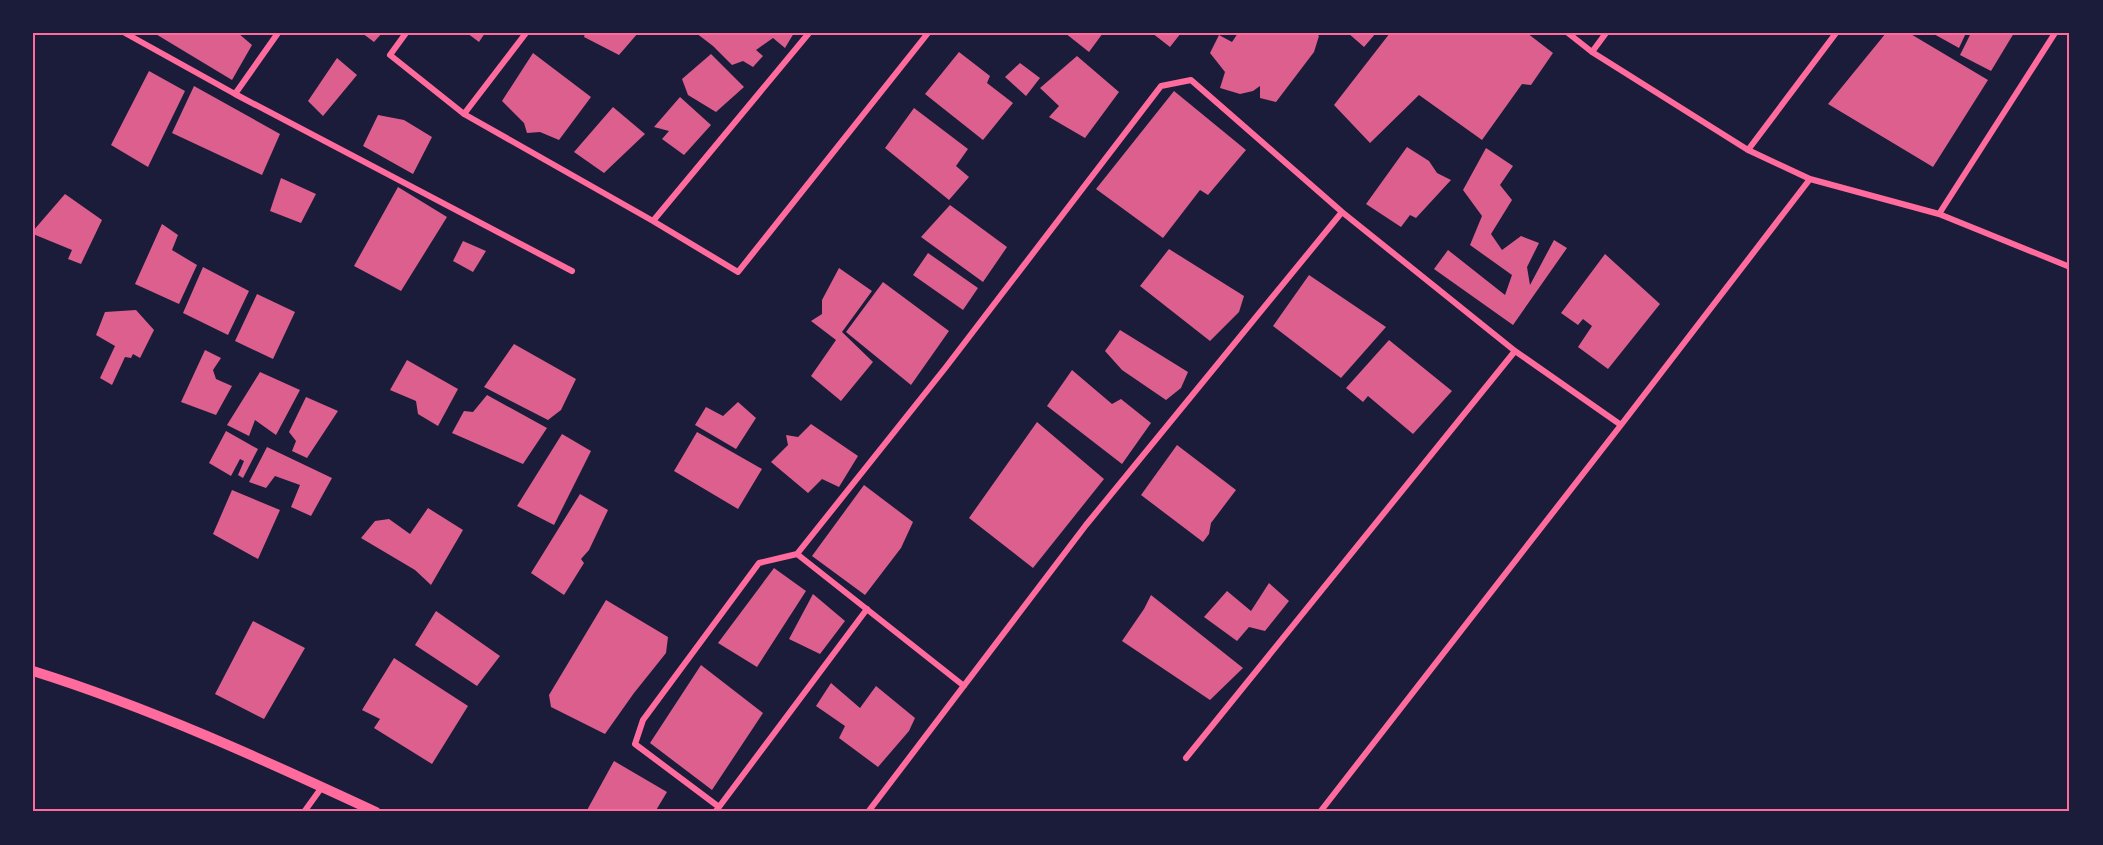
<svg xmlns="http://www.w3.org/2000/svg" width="2103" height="845" font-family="'Titillium Web',sans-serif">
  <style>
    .building { fill: #dd5f8e }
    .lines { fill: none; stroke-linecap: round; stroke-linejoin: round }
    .minor { stroke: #ff6b9d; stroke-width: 6 }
    .tertiary { stroke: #ff6b9d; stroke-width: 10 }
    .neatline { fill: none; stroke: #ff6b9d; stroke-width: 2 }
  </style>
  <rect width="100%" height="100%" fill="#1b1b3a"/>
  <path class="building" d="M 154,33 L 238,33 L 252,45 L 232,80 Z
    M 362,33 L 382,33 L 374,42 Z
    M 467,33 L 485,33 L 479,42 Z
    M 585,33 L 638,33 L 619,55 L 584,37 Z
    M 696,33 L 794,33 L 785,48 L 773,38 L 756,50 L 763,56 L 753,67 L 743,61 L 732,65 L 713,46 Z
    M 1065,33 L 1103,33 L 1089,52 Z
    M 1152,33 L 1181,33 L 1170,47 Z
    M 1238,33 L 1316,33 L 1319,36 L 1314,52 L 1276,102 L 1260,98 L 1260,86 L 1253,91 L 1240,94 L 1220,88 L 1225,72 L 1210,53 L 1219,35 L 1232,42 Z
    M 1348,33 L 1376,33 L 1364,47 Z
    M 1390,33 L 1527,33 L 1553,53 L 1531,85 L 1522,84 L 1482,140 L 1419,95 L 1370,143 L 1334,105 Z
    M 1886,33 L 1909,33 L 1988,80 L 1933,167 L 1828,104 Z
    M 1932,33 L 1966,33 L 1959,48 Z
    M 1971,33 L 2014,33 L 1991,71 L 1960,55 Z
    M 959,52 L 990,76 L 987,83 L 1013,103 L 983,140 L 925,94 Z
    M 533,53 L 591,97 L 559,140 L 540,132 L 527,133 L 524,123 L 502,101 Z
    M 711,54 L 744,87 L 716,112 L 688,95 L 682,79 Z
    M 1077,56 L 1119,92 L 1085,138 L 1049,117 L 1059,106 L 1040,88 Z
    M 337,58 L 357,75 L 323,116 L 308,101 Z
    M 1020,63 L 1040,78 L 1026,96 L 1005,77 Z
    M 149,71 L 185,91 L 148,167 L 111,145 Z
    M 194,86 L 280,134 L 262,175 L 172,133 Z
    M 1174,91 L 1246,150 L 1208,195 L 1200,190 L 1163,238 L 1096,189 Z
    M 680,97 L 711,125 L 684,155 L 662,139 L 669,131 L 654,127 Z
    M 613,107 L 645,134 L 604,173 L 574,152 Z
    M 914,108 L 968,149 L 956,166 L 969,177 L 949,200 L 885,148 Z
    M 378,115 L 404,120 L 432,137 L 413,174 L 363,146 Z
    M 1407,147 L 1429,161 L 1437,173 L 1451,180 L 1416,218 L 1410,215 L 1401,227 L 1366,204 Z
    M 1486,148 L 1513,166 L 1500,185 L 1512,200 L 1491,234 L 1502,250 L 1521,236 L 1539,243 L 1527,267 L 1530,285 L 1554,240 L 1567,248 L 1513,325 L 1434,269 L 1448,250 L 1505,295 L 1512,275 L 1470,245 L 1482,216 L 1463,190 Z
    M 281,178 L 316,194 L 301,223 L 270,211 Z
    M 398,187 L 447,217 L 401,291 L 354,266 Z
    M 65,194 L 102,220 L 81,264 L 68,259 L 72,250 L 33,234 L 33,231 Z
    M 950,205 L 1007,247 L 983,282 L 921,237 Z
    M 162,224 L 178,235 L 172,250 L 197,265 L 179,304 L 135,284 Z
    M 463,241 L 486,251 L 473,272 L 453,261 Z
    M 1169,249 L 1244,296 L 1239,312 L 1210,341 L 1140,286 Z
    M 928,253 L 978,288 L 963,310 L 913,275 Z
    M 1605,254 L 1660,304 L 1608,369 L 1578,347 L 1592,326 L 1583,319 L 1578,325 L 1561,313 Z
    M 203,267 L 249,291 L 228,335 L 183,313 Z
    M 839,268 L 872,291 L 842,332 L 873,362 L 841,401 L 811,376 L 836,340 L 811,321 L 822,314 L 822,300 Z
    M 1309,275 L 1386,327 L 1341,378 L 1273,326 Z
    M 883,282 L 949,331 L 911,385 L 846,332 Z
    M 257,294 L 295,312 L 273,359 L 235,341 Z
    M 136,310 L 154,330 L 140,358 L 133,354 L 131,358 L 125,357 L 112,385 L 100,378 L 115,346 L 96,335 L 105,312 Z
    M 1120,330 L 1188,372 L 1181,388 L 1166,400 L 1122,370 L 1105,351 Z
    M 1389,340 L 1452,391 L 1413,434 L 1368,396 L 1363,402 L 1346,388 Z
    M 514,344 L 576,379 L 561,410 L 548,420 L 484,387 Z
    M 205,350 L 221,358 L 213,370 L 216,379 L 232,386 L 216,415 L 181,402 Z
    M 407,360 L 458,389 L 438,426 L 418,414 L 416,401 L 390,390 Z
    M 1072,370 L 1112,404 L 1121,399 L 1151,423 L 1122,464 L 1047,406 Z
    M 260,372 L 300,390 L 276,435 L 255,420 L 249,436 L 227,425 Z
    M 487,395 L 547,428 L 523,464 L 452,433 L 464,411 L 473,412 Z
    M 306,397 L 338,411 L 307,458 L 292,451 L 296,441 L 289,432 Z
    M 738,402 L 756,418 L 736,449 L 695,425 L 706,407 L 723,416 Z
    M 1037,422 L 1104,479 L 1033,568 L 969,518 Z
    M 811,424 L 858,456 L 839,487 L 822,479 L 808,493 L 771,462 L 788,445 L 786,435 L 798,437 Z
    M 226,431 L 258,449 L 243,478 L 238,475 L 244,461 L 240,459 L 231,476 L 209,463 Z
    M 697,432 L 762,469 L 738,509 L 674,471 Z
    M 562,434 L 591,451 L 554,525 L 517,506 Z
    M 1177,445 L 1236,490 L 1211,523 L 1209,534 L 1203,542 L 1141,495 Z
    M 267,447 L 332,478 L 311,516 L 291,507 L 300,485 L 275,476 L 266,488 L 249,482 Z
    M 864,485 L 913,522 L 901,548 L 865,595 L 812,556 Z
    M 232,490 L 280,510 L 258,559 L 213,534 Z
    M 580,494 L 608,510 L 589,550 L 581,559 L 584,563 L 564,595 L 531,573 Z
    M 428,508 L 463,530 L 431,585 L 415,570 L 361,538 L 375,521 L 389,519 L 410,534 Z
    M 774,568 L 806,591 L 757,667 L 718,643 Z
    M 1269,583 L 1289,601 L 1265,631 L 1249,627 L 1237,641 L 1204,617 L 1227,591 L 1251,611 Z
    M 813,594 L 845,621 L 820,654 L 789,639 Z
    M 1151,595 L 1243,668 L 1210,700 L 1122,641 L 1144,609 Z
    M 606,600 L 668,637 L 666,653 L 634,693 L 605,734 L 551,707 L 549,695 Z
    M 436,611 L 500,656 L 477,686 L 415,645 Z
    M 253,621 L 305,648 L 264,719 L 215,694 Z
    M 394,658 L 468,706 L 432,764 L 374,728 L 380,719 L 362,710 Z
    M 701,665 L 763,713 L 712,790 L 650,743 Z
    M 831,683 L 860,708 L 876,686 L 915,718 L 909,731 L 878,767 L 839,738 L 845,726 L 816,706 Z
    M 614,761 L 667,792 L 655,812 L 586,812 Z"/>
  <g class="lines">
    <path class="minor" d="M 125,33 L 235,94 L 278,33
      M 406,33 L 390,55 L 464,114 L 653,221 L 809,33
      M 1568,33 L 1592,52 L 1748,150 L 1810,179 L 1939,214 L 2070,267
      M 1592,52 L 1606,33
      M 235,94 L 572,271
      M 464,114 L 526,33
      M 1748,150 L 1836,33
      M 1939,214 L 2055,33
      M 653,221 L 738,272 L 928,33
      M 1621,425 L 1810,179
      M 964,686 L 797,554 L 946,367 L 1161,86 L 1191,80 L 1342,212 L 1515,351 L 1621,425 L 1320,812
      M 1186,758 L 1515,351
      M 719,807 L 867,609
      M 304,812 L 322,787
      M 715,812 L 719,807 L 635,744 L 643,720 L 759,563 L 797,554
      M 868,812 L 1086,525 L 1342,212"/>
    <path class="tertiary" d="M 33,671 C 151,708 264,760 376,812"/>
  </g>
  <rect width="2103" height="845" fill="none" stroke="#1b1b3a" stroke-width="69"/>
  <rect x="34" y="34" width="2034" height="776" class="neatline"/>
</svg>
